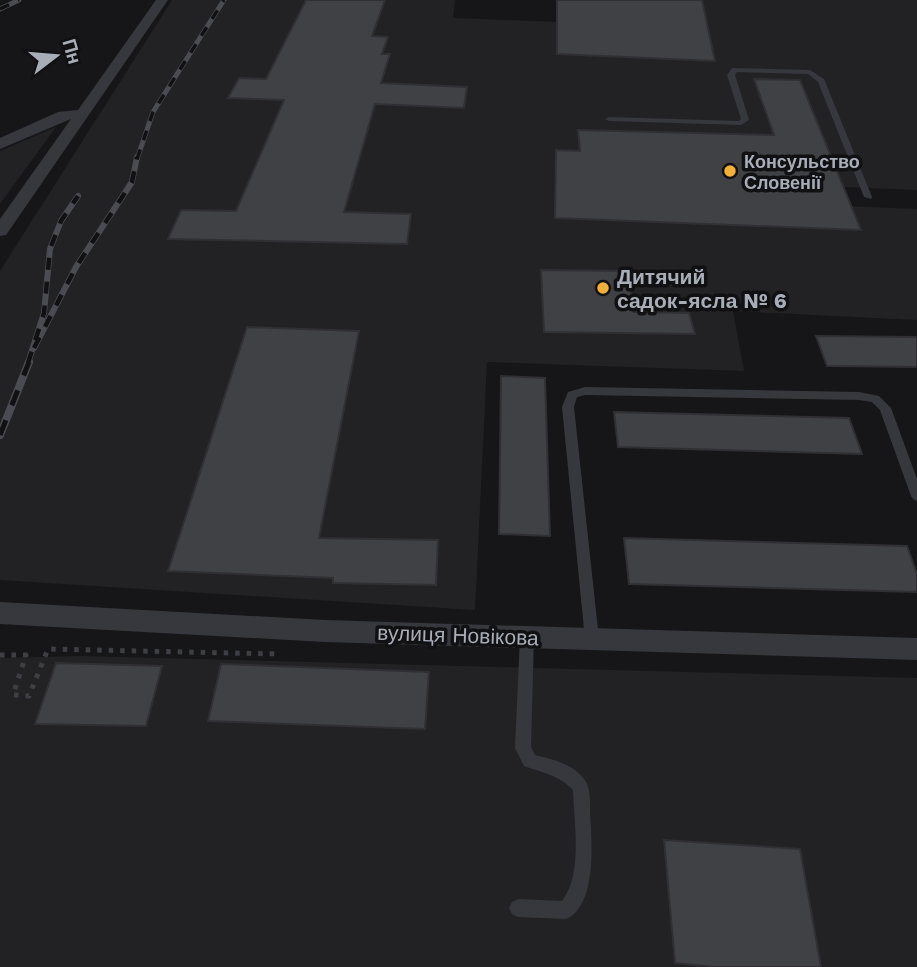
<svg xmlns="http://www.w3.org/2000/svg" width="917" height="967" font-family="'Work Sans',sans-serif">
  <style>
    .built { fill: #222225 }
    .building { fill: #404145; stroke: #303034; stroke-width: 2 }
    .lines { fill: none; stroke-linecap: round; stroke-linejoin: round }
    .path { stroke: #3d3f44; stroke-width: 5; stroke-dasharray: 4.5 7; stroke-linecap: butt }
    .lane { fill: #37383d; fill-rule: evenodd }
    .street { fill: #37383d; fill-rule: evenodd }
    .rail-far2-casing { stroke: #4a4c52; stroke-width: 5 }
    .rail-far1-casing { stroke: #4a4c52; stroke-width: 6 }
    .rail-casing { stroke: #4a4c52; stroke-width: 8 }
    .rail-far2 { stroke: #111113; stroke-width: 3.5; stroke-dasharray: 10; stroke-linecap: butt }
    .rail-far1 { stroke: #111113; stroke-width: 4.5; stroke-dasharray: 12; stroke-linecap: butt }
    .rail { stroke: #111113; stroke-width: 5; stroke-dasharray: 16; stroke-linecap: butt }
    .poi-dot { fill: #f2b134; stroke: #111113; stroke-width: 2.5 }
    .labels { text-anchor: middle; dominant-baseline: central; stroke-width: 7; stroke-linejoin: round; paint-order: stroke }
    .far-poi-label { font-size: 18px; font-weight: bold; fill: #a8adb8; stroke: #111113; text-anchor: start }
    .poi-label { font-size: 21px; font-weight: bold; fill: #a8adb8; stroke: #111113; text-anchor: start }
    .street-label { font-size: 21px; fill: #a8adb8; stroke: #111113 }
  </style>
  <rect width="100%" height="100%" fill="#161618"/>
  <path class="built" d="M 172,0 L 455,0 L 453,18 L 557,22 L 557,0 L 917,0 L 917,190 L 603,177 L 604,196 L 917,209 L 917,320 L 733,311 L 744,371 L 487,362 L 475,610 L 0,580 L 0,271 Z
    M 56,127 L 0,204 L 0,151 Z
    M 81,656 L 917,678 L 917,967 L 0,967 L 0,658 Z"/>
  <path class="building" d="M 306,0 L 385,0 L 372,36 L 388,37 L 382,54 L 390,54 L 381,83 L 467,87 L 464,108 L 375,104 L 344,212 L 411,214 L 407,244 L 168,239 L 181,210 L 236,211 L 284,100 L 228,98 L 239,78 L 266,79 Z
    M 557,0 L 702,0 L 715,61 L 557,54 Z
    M 754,79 L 800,80 L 861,230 L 555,218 L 556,150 L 580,151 L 578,130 L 774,135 Z
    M 541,270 L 627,271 L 634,312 L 689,313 L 695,334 L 544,332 Z
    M 247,327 L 359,331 L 319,538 L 438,540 L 436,585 L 333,583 L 333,578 L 168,571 Z
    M 816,336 L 917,337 L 917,367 L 827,366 Z
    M 501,376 L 545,378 L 550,536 L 499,534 Z
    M 614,412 L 849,418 L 862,454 L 618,447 Z
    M 624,538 L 907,546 L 917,574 L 917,592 L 629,584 Z
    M 56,663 L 162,666 L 146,726 L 35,724 Z
    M 221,664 L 429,672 L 425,729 L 208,721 Z
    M 664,840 L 800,849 L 821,967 L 714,967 L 675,963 Z"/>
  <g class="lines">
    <path class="path" d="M 0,655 L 26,655 L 13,695 L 29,696 L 48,649 L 280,654"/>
    <path class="lane" d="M 732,68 L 810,70 L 824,79 L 872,197 L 871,199 L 864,197 L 818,82 L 808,74 L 737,72 L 735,75 L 749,120 L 741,125 L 609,121 L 605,119 L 609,117 L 739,121 L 741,119 L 727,75 Z
      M 585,387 L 859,392 L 879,396 L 891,408 L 917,479 L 917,501 L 913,499 L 911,496 L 880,410 L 872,402 L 859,400 L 585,395 L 577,397 L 574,407 L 599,639 L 597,643 L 592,645 L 587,643 L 585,639 L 562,407 L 568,392 Z
      M 527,631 L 532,633 L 534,637 L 531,747 L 535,755 C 553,759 576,765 586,782 C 591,791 590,804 590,814 C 592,841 597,906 566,919 L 518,917 L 512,914 L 509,908 L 512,902 L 518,899 L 562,901 C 583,874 574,823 573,790 C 559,775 543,773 524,766 L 515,748 L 520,637 L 522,633 Z"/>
    <path class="street" d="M 156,0 L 168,0 L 6,235 L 0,236 L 0,219 L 71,119 L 0,149 L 0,138 L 58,112 L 78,110 Z
      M 0,602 L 325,620 L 917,638 L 917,660 L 325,642 L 0,624 Z"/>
    <g class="rail-far2-casing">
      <path id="rail-far2" d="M 0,9 L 19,0
        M 137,159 L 153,112 L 224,0"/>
    </g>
    <g class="rail-far1-casing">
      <path id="rail-far1" d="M 34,348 L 76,267 L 132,182 L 137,157
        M 28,363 L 44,313 L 50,249 L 61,221 L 78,196"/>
    </g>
    <g class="rail-casing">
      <path id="rail" d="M 0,435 L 29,362"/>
    </g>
    <use href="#rail-far2" class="rail-far2"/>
    <use href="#rail-far1" class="rail-far1"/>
    <use href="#rail" class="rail"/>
  </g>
  <g class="poi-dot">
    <circle cx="730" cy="171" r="7"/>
    <circle cx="603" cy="288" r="7"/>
  </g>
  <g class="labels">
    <g class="far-poi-label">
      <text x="744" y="161">Консульство<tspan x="744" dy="21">Словенії</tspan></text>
    </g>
    <g class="poi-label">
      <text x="617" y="276">Дитячий<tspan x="617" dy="24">садок-ясла № 6</tspan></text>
    </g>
    <g class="street-label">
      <text transform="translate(458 635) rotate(2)">вулиця Новікова</text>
    </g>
  </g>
  <g transform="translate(56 56) rotate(74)" stroke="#111113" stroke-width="5" paint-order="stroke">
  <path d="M0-5L12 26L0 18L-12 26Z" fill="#a8adb8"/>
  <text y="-10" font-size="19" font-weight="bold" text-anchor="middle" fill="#a8adb8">Пн</text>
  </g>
</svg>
